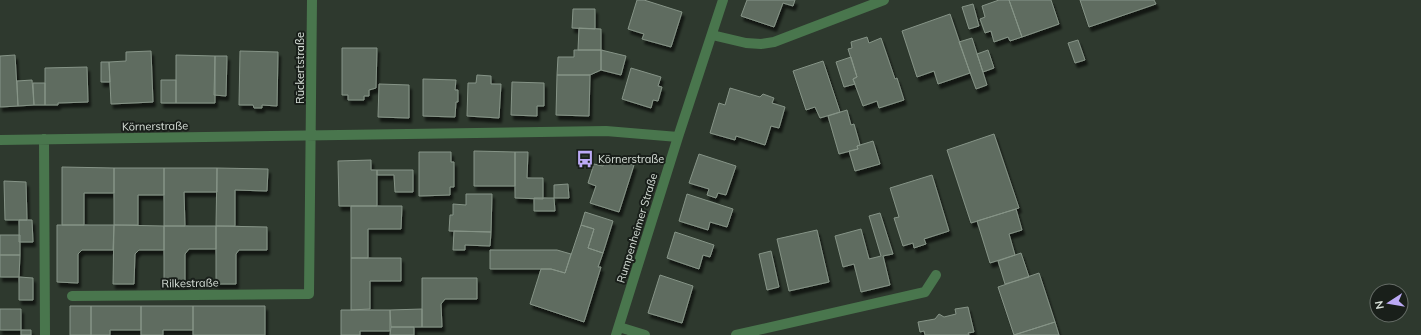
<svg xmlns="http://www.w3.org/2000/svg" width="1421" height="335" font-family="Mulish,sans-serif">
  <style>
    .building { fill: #5f6c60; stroke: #869487; filter: url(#shadow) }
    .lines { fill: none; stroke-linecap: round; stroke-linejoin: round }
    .minor { stroke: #49764d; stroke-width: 10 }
    .labels { text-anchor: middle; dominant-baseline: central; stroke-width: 4; stroke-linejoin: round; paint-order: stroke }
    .street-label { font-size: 11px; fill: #d8e0d9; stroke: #191f1a }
    .poi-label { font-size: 11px; fill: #d8e0d9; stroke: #191f1a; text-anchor: start }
  </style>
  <defs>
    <filter id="shadow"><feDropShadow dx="2.5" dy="4.5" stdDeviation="1" flood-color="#0009"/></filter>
  </defs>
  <rect width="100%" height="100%" fill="#2e392e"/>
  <path class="building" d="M 637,0 L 644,0 L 682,12 L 671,47 L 642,39 L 644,34 L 628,29 Z
    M 747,0 L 795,0 L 793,6 L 783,3 L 774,27 L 741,16 Z
    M 999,0 L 1009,0 L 1022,37 L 1010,41 L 1008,37 L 994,42 L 991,31 L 985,33 L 980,19 L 985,17 L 982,6 Z
    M 1009,0 L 1051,0 L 1059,24 L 1022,37 Z
    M 1080,0 L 1154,0 L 1156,4 L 1089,27 Z
    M 973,4 L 979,26 L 969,29 L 962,7 Z
    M 573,9 L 595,9 L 595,29 L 572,28 Z
    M 950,14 L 970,73 L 938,84 L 934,71 L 917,77 L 902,31 Z
    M 579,28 L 601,29 L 601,50 L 578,50 Z
    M 867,37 L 869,43 L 881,38 L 895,79 L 897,78 L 904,100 L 879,108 L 877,101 L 863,106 L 853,79 L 857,77 L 848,49 L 852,48 L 851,42 Z
    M 972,38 L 987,85 L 976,89 L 959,42 Z
    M 1078,40 L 1085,60 L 1075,63 L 1068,43 Z
    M 342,48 L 377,48 L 376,88 L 369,90 L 369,96 L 364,96 L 364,100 L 348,100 L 348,95 L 342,95 Z
    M 574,50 L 601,50 L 601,70 L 590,75 L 557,75 L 558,57 L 574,57 Z
    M 601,50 L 626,56 L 621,75 L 601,70 Z
    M 988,50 L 994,68 L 983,72 L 977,54 Z
    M 151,51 L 153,102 L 111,104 L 109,62 L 126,61 L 126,52 Z
    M 240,51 L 278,52 L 277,106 L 262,105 L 262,108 L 254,108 L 253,105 L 239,105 Z
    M 15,55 L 18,106 L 0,107 L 0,56 Z
    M 176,55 L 215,56 L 215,103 L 176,103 Z
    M 215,56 L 227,56 L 226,96 L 214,95 Z
    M 851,57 L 857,77 L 853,79 L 855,84 L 844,87 L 836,62 Z
    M 823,61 L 840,112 L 820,118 L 815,107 L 806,110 L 793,71 Z
    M 101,62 L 109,62 L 110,82 L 101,82 Z
    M 87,67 L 88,102 L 58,103 L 58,105 L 45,105 L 45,68 Z
    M 631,68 L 661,77 L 658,86 L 662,87 L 658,101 L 653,100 L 651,108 L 622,99 Z
    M 477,75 L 491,76 L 491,84 L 501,84 L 499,118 L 467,116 L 468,83 L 476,83 Z
    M 557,75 L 590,75 L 589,116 L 556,115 Z
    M 423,79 L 456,80 L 455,90 L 458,90 L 458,102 L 456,102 L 455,117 L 423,116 Z
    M 32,80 L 34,105 L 18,106 L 17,81 Z
    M 161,80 L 176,80 L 176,103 L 161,103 Z
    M 512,82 L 544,83 L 544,106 L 537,106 L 537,116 L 511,115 Z
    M 33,83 L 45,83 L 45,105 L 34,105 Z
    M 379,84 L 409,85 L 409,118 L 378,117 Z
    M 730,88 L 760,97 L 763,94 L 774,98 L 772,103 L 785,107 L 779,128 L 771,126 L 765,145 L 736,136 L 735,140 L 710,133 L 719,103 L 725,105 Z
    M 847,110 L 851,125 L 854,124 L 860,145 L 857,146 L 858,149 L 839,154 L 828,116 Z
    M 994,134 L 1019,208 L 971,223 L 947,150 Z
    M 873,141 L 880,164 L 855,171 L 849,151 L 858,149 L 857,146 Z
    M 474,151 L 515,152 L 515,186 L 474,186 Z
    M 419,152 L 451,152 L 451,162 L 454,162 L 454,187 L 450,187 L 450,195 L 419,196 Z
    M 515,152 L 528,152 L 527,178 L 543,178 L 543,199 L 515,198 Z
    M 699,154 L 736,166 L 726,195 L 718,193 L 716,198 L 707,195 L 709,189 L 689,183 Z
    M 606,157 L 634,165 L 619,212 L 590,203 L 596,186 L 588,183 L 594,164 L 603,166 Z
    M 371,160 L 371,170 L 377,170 L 377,206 L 339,206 L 338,161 Z
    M 62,167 L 114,168 L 114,193 L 84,193 L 84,225 L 62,225 Z
    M 114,168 L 164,168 L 164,195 L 138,195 L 138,225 L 114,225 Z
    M 164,168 L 217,168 L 217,192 L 184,192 L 185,226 L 164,226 Z
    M 217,168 L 268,169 L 267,191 L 235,190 L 235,226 L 216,226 Z
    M 377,170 L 413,170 L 413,192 L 395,192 L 394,175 L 377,175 Z
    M 932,175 L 949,231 L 924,239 L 926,244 L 914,248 L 913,243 L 903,246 L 894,218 L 899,217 L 890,188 Z
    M 4,181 L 26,182 L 27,220 L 5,220 Z
    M 568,184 L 569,198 L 554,198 L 554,185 Z
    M 466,194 L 492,194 L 491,232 L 449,231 L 450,215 L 453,215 L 453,204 L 466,205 Z
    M 687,194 L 733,209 L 727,227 L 710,222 L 708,230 L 679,221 Z
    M 534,198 L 554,198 L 555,211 L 534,211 Z
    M 351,206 L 402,206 L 401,229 L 368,229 L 368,258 L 351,258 Z
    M 1016,209 L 1022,230 L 1009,234 L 1015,255 L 990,263 L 977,221 Z
    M 585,212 L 613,221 L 603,253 L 588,248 L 594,229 L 581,225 Z
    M 880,213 L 893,254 L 883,256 L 890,285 L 861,292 L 854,264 L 843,267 L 835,236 L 861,229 L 869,259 L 881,256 L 869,216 Z
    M 19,220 L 32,220 L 33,242 L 19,242 Z
    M 57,225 L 114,225 L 113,250 L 82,250 L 78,254 L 78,283 L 57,282 Z
    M 114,225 L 164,226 L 164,250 L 139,250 L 135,254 L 134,284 L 113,284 Z
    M 581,225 L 594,229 L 588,248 L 603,253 L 598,267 L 601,267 L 584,322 L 530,304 L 541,269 L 551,269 L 565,273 Z
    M 164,226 L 216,226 L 216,249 L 189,249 L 185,254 L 185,285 L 164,284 Z
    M 216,226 L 267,227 L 267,250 L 239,250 L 236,254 L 236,284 L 216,284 Z
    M 817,230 L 829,282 L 789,291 L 777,239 Z
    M 454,231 L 491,232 L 490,246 L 465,245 L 465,250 L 453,250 Z
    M 675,232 L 714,245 L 710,257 L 703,255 L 699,269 L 667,258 Z
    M 0,235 L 20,235 L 20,255 L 0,255 Z
    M 490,250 L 557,250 L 571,254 L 565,273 L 551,269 L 490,269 Z
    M 771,251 L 779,287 L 767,290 L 759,254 Z
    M 1021,253 L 1029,277 L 1005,284 L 998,261 Z
    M 0,255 L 20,255 L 19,277 L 0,277 Z
    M 351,258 L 401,258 L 401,281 L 370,281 L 370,309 L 351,310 Z
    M 1039,273 L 1055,322 L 1014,335 L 998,287 Z
    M 660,275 L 693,286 L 682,323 L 648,313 Z
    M 19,277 L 33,278 L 33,300 L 19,300 Z
    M 422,278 L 477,278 L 477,299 L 445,299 L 441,304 L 442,327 L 422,327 Z
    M 70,306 L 91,306 L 91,335 L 70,335 Z
    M 91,306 L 141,306 L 141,330 L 110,330 L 110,335 L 91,335 Z
    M 141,306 L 193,306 L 193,330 L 163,330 L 163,335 L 141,335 Z
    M 193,306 L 265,306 L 265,335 L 193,335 Z
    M 968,307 L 974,332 L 968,333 L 969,335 L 925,335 L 924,331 L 920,332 L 918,322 L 935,319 L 939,314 L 944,317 L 956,314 L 955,309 Z
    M 0,309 L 21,309 L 21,330 L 0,330 Z
    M 422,309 L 422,327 L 391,327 L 390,310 Z
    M 341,310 L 390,310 L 390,331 L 360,331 L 360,335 L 341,335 Z
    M 1055,322 L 1059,335 L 1014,335 Z
    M 391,327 L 414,327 L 414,335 L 390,335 Z
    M 21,330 L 31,330 L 31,335 L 21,335 Z"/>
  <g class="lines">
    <path class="minor" d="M 712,35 L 746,43 L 761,44 L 774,42 L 884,0
      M 44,139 L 45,335
      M 0,140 L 606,131 L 678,137
      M 72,296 L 309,294 L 312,0
      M 619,327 L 645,335
      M 616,335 L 678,137 L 723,0
      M 736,335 L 925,292 L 936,275"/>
  </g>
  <defs>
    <g id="bus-bare" transform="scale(1.38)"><path d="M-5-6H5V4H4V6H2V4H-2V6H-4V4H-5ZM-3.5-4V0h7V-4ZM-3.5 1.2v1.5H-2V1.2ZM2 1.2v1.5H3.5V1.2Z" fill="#bcaaf6" stroke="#191f1a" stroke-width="2.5" paint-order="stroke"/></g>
  </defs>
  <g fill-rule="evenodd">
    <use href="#bus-bare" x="585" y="159"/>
  </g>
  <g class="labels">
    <g class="street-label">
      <text transform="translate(300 68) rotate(-90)">Rückertstraße</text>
      <text transform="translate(155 126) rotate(-1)">Körnerstraße</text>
      <text transform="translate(637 228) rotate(-73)">Rumpenheimer Straße</text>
      <text transform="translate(190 283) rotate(-1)">Rilkestraße</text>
    </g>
    <g class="poi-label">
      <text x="598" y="159">Körnerstraße</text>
    </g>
  </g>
  <g transform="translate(1389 303) rotate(258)"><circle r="19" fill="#191f1a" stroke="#656c66"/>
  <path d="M0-3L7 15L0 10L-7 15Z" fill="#bcaaf6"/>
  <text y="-6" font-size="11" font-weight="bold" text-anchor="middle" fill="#d8e0d9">N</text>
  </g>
</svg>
